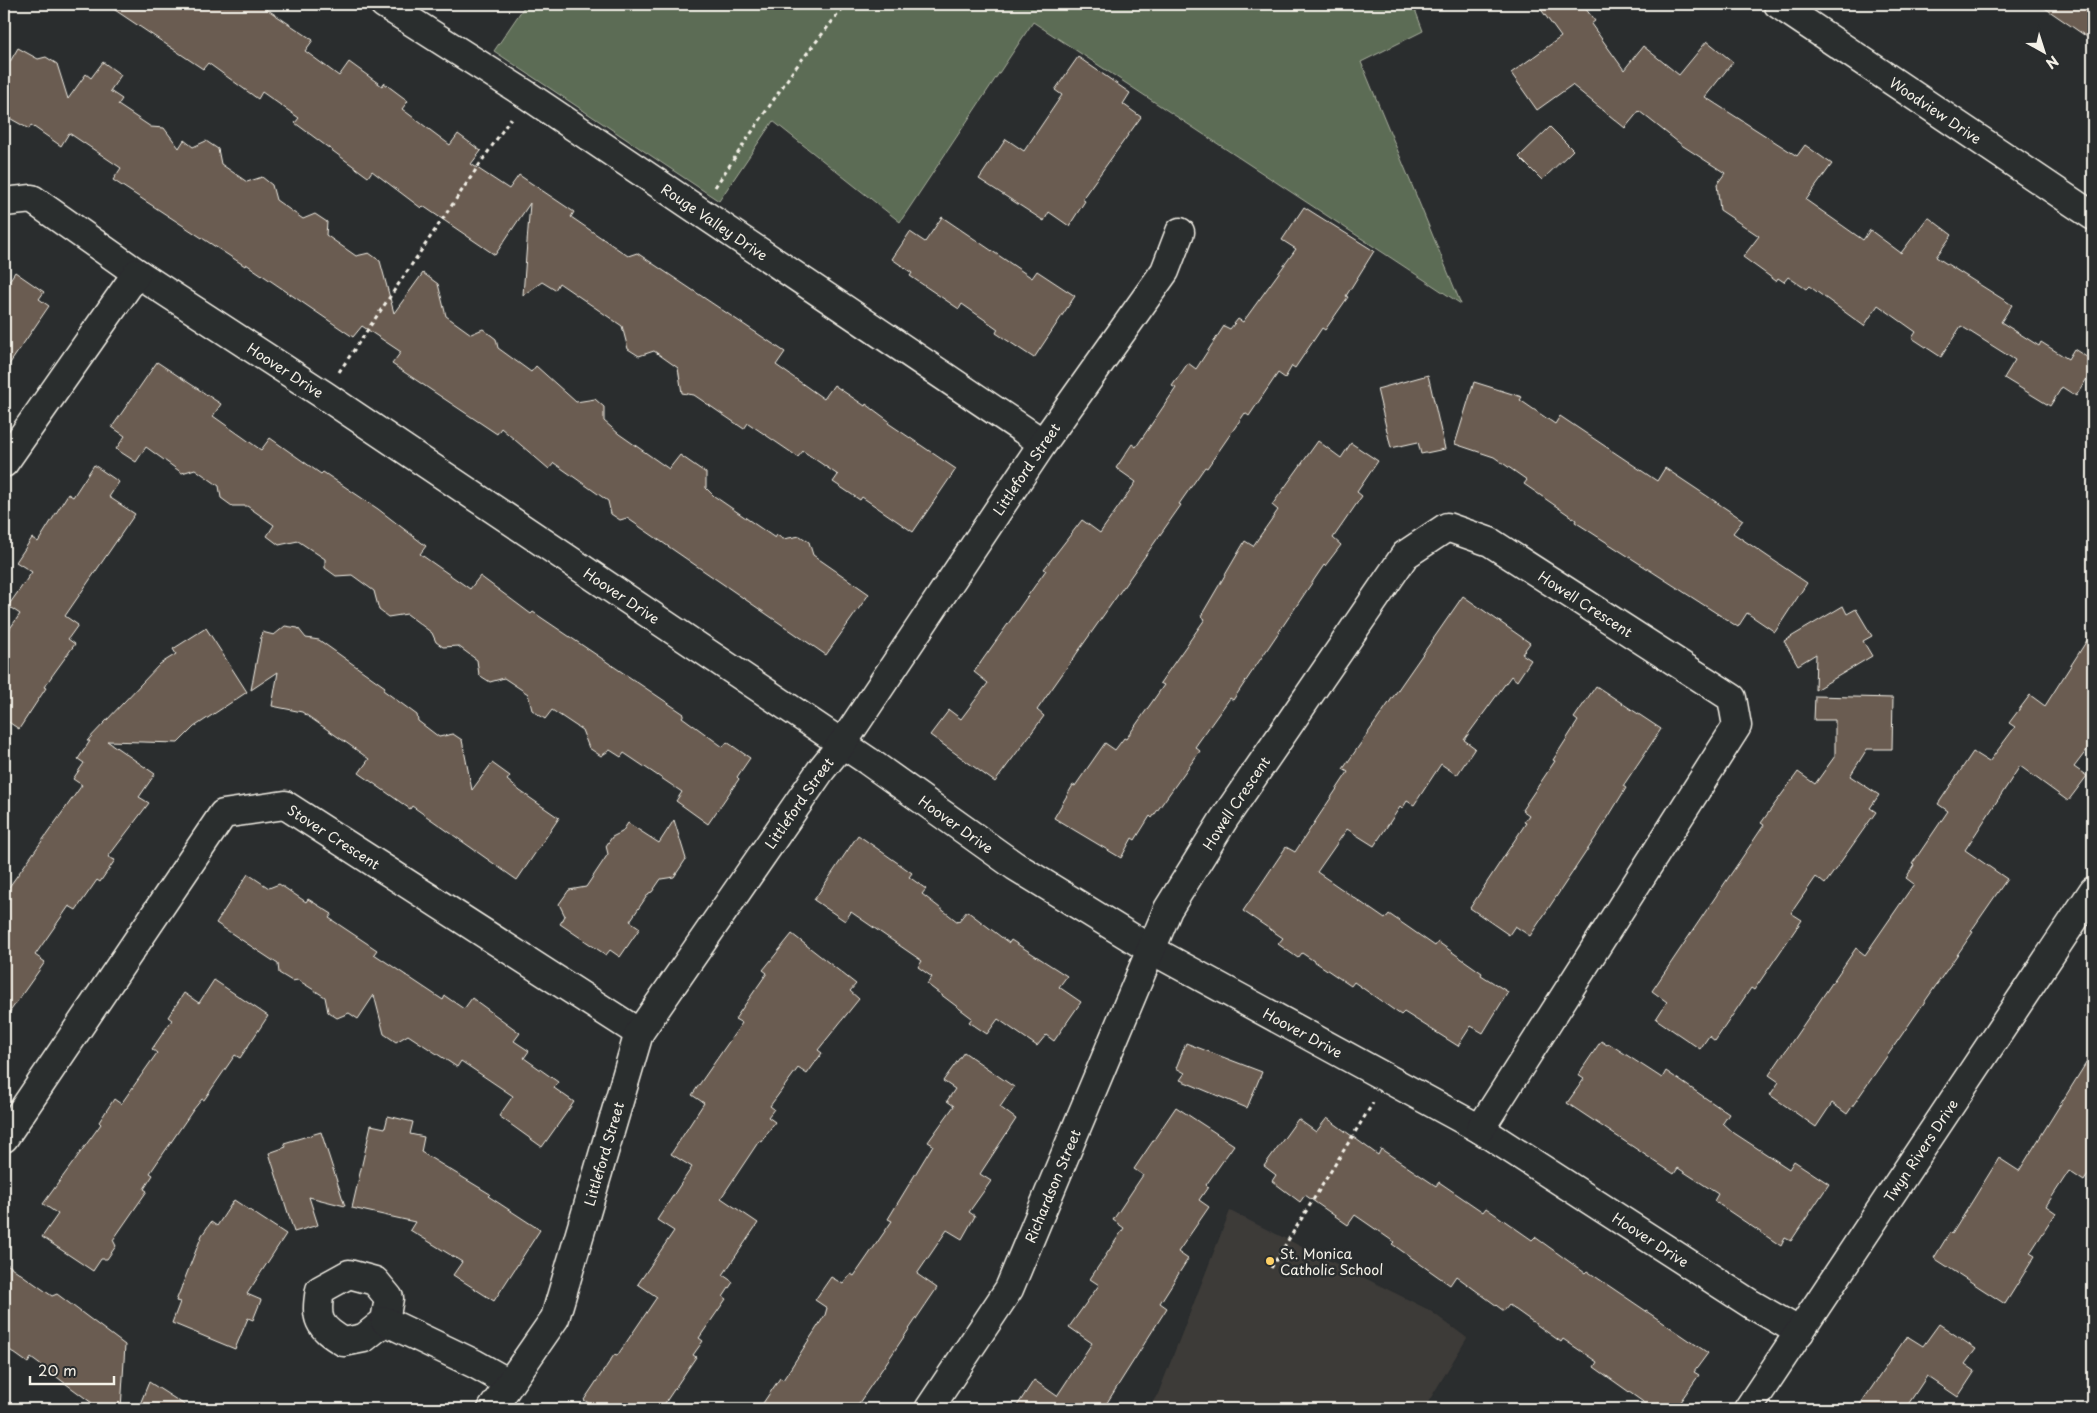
<svg xmlns="http://www.w3.org/2000/svg" width="2097" height="1413" font-family="'Playpen Sans',sans-serif">
  <style>
    .built { fill: #3d3b38 }
    .green { fill: #5c6c55; stroke: #a8ae9e }
    .building { fill: #6a5c51; stroke: #f4f1e8 }
    .lines { fill: none; stroke-linecap: round; stroke-linejoin: round }
    .street-casing { stroke: #f4f1e8; stroke-width: 31 }
    .secondary-casing { stroke: #f4f1e8; stroke-width: 31 }
    .path { stroke: #f4f1e8; stroke-width: 3; stroke-dasharray: 4 4; stroke-linecap: butt }
    .street { stroke: #2a2d2e; stroke-width: 28 }
    .secondary { stroke: #2a2d2e; stroke-width: 28 }
    .poi-dot { fill: #ffd166; stroke: #2a2d2e; stroke-width: 2 }
    .labels { text-anchor: middle; dominant-baseline: central; stroke-width: 5; stroke-linejoin: round; paint-order: stroke }
    .street-label { font-size: 14px; fill: #f4f1e8; stroke: #2a2d2e }
    .poi-label { font-size: 14px; fill: #f4f1e8; stroke: #2a2d2e; text-anchor: start }
  </style>
  <rect width="100%" height="100%" fill="#2a2d2e"/>
  <filter id="ink" filterUnits="userSpaceOnUse"><feTurbulence type="fractalNoise" baseFrequency=".02" numOctaves="2"/><feDisplacementMap in="SourceGraphic" scale="10" xChannelSelector="R" yChannelSelector="G"/><feConvolveMatrix kernelMatrix="1 2 1 2 8 2 1 2 1" color-interpolation-filters="sRGB"/></filter>
  <g filter="url(#ink)">
    <path class="built" d="M 1230,1211 L 1429,1310 L 1467,1338 L 1424,1409 L 1148,1409 L 1158,1394 Z"/>
    <path class="green" d="M 526,4 L 1413,4 L 1423,31 L 1361,62 L 1461,304 L 1033,22 L 900,222 L 773,121 L 719,201 L 494,51 Z"/>
    <path class="building" d="M 106,4 L 259,4 L 313,40 L 305,51 L 339,76 L 349,62 L 382,86 L 384,83 L 408,101 L 402,109 L 450,145 L 458,134 L 481,151 L 471,164 L 509,189 L 519,175 L 574,212 L 571,217 L 628,256 L 637,253 L 785,352 L 776,365 L 824,399 L 834,385 L 865,406 L 866,404 L 889,421 L 888,423 L 956,469 L 913,532 L 862,497 L 860,500 L 833,482 L 838,475 L 803,451 L 798,457 L 748,423 L 744,429 L 694,395 L 682,393 L 678,368 L 654,351 L 639,356 L 628,349 L 622,326 L 559,283 L 555,290 L 542,282 L 523,295 L 530,203 L 495,255 L 423,206 L 421,208 L 372,171 L 368,177 L 295,123 L 299,118 L 262,92 L 258,99 L 208,63 L 203,69 Z
      M 1537,4 L 1582,4 L 1595,21 L 1591,24 L 1624,70 L 1643,46 L 1679,75 L 1707,41 L 1733,62 L 1705,97 L 1797,156 L 1805,145 L 1832,164 L 1806,200 L 1863,240 L 1870,230 L 1901,253 L 1928,217 L 1952,235 L 1936,257 L 2012,305 L 2001,322 L 2039,346 L 2041,342 L 2068,359 L 2074,349 L 2093,361 L 2093,369 L 2076,396 L 2062,387 L 2050,406 L 2004,378 L 2015,360 L 1961,326 L 1941,357 L 1912,338 L 1916,332 L 1878,305 L 1864,326 L 1809,286 L 1806,289 L 1788,277 L 1784,282 L 1778,278 L 1776,281 L 1743,257 L 1759,236 L 1720,210 L 1717,184 L 1725,173 L 1683,146 L 1639,111 L 1625,128 L 1572,85 L 1537,110 L 1511,73 L 1561,37 Z
      M 2039,4 L 2093,4 L 2093,41 Z
      M 18,48 L 38,59 L 46,57 L 57,64 L 68,99 L 86,74 L 91,78 L 103,62 L 121,75 L 110,91 L 122,99 L 118,105 L 151,127 L 164,128 L 179,148 L 184,140 L 193,147 L 206,141 L 218,149 L 221,164 L 247,182 L 262,177 L 272,185 L 276,200 L 303,219 L 315,214 L 327,222 L 326,235 L 356,256 L 369,253 L 380,261 L 394,313 L 423,273 L 438,284 L 446,316 L 471,334 L 483,329 L 496,339 L 498,348 L 531,372 L 536,366 L 576,402 L 595,399 L 604,407 L 604,421 L 619,434 L 669,469 L 680,455 L 706,473 L 706,488 L 714,496 L 775,538 L 777,535 L 783,539 L 800,536 L 809,542 L 813,555 L 869,594 L 826,655 L 627,518 L 620,520 L 611,514 L 608,501 L 554,463 L 549,469 L 501,428 L 497,434 L 392,364 L 401,352 L 362,326 L 353,337 L 246,264 L 245,266 L 113,180 L 121,168 L 69,133 L 61,146 L 31,125 L 29,129 L 4,115 L 4,72 Z
      M 1078,57 L 1130,93 L 1123,104 L 1141,117 L 1082,199 L 1085,201 L 1069,226 L 1049,212 L 1044,221 L 979,179 L 1006,139 L 1024,151 L 1062,95 L 1055,90 Z
      M 1550,127 L 1573,150 L 1542,180 L 1519,157 Z
      M 1304,207 L 1374,251 L 1346,296 L 1348,297 L 1325,330 L 1322,328 L 1295,368 L 1292,366 L 1285,378 L 1278,373 L 1249,416 L 1245,413 L 1207,468 L 1205,467 L 1179,504 L 1181,505 L 1037,710 L 1044,716 L 995,782 L 930,735 L 949,710 L 961,719 L 988,683 L 974,672 L 1046,570 L 1044,569 L 1082,520 L 1100,533 L 1136,482 L 1116,468 L 1132,444 L 1136,447 L 1176,388 L 1172,386 L 1188,363 L 1196,369 L 1224,326 L 1230,329 L 1238,319 L 1243,322 L 1296,249 L 1282,240 Z
      M 942,217 L 1032,278 L 1037,271 L 1075,296 L 1034,358 L 996,333 L 998,329 L 962,304 L 959,309 L 910,276 L 912,273 L 892,259 L 910,232 L 925,242 Z
      M 15,272 L 44,292 L 39,299 L 49,306 L 4,372 L 4,289 Z
      M 157,362 L 221,404 L 213,416 L 261,450 L 270,438 L 321,474 L 323,472 L 378,509 L 426,546 L 420,554 L 470,589 L 480,576 L 531,614 L 533,612 L 684,714 L 682,717 L 723,747 L 727,742 L 750,758 L 737,777 L 739,779 L 708,824 L 676,801 L 682,792 L 624,753 L 621,757 L 610,750 L 601,756 L 589,748 L 582,730 L 552,710 L 545,719 L 532,710 L 528,694 L 504,678 L 490,682 L 479,675 L 477,660 L 458,646 L 443,647 L 436,642 L 432,633 L 407,614 L 388,617 L 379,610 L 374,591 L 352,575 L 336,576 L 325,568 L 325,559 L 298,541 L 279,545 L 267,536 L 274,525 L 247,506 L 232,506 L 221,498 L 219,486 L 195,469 L 182,473 L 146,447 L 136,462 L 116,449 L 125,436 L 112,427 Z
      M 1428,375 L 1445,449 L 1421,454 L 1418,442 L 1391,448 L 1377,389 Z
      M 1474,382 L 1522,397 L 1520,400 L 1555,424 L 1560,416 L 1657,481 L 1665,468 L 1743,520 L 1733,533 L 1807,583 L 1775,632 L 1747,613 L 1738,627 L 1575,522 L 1576,520 L 1524,484 L 1527,480 L 1494,457 L 1455,444 Z
      M 1318,441 L 1341,458 L 1351,443 L 1378,461 L 1357,492 L 1362,496 L 1333,538 L 1341,545 L 1325,566 L 1324,565 L 1233,700 L 1230,698 L 1195,747 L 1200,751 L 1152,818 L 1150,816 L 1135,840 L 1132,838 L 1121,858 L 1054,818 L 1073,785 L 1075,786 L 1105,743 L 1115,750 L 1124,738 L 1126,739 L 1164,685 L 1160,683 L 1205,619 L 1201,616 L 1245,541 L 1253,546 L 1278,510 L 1272,505 Z
      M 94,465 L 119,482 L 109,497 L 135,514 L 65,616 L 78,625 L 68,639 L 75,644 L 44,687 L 46,688 L 19,729 L 4,719 L 4,637 L 20,614 L 8,606 L 32,572 L 16,562 L 32,538 L 38,542 L 68,494 L 73,497 Z
      M 1463,596 L 1530,643 L 1522,654 L 1531,660 L 1517,681 L 1511,676 L 1464,740 L 1475,748 L 1457,775 L 1441,764 L 1414,805 L 1407,801 L 1402,809 L 1400,807 L 1374,846 L 1347,829 L 1317,872 L 1385,919 L 1389,914 L 1435,946 L 1438,942 L 1482,973 L 1481,975 L 1508,992 L 1483,1033 L 1471,1026 L 1458,1046 L 1404,1012 L 1401,1015 L 1354,982 L 1351,986 L 1302,953 L 1298,958 L 1278,944 L 1283,938 L 1243,911 L 1286,847 L 1295,852 L 1348,772 L 1343,769 Z
      M 1843,606 L 1847,614 L 1856,609 L 1872,636 L 1863,641 L 1872,656 L 1815,690 L 1816,654 L 1798,665 L 1784,641 Z
      M 285,626 L 298,628 L 306,638 L 319,640 L 385,687 L 383,690 L 417,715 L 418,721 L 439,737 L 453,734 L 462,740 L 472,790 L 492,763 L 510,776 L 507,780 L 520,791 L 559,818 L 517,880 L 412,806 L 410,809 L 359,773 L 369,759 L 351,746 L 302,712 L 272,706 L 278,672 L 251,690 L 262,632 L 274,635 Z
      M 206,628 L 247,692 L 194,727 L 178,743 L 107,741 L 155,774 L 139,797 L 149,803 L 108,857 L 115,860 L 100,882 L 97,880 L 76,910 L 69,906 L 35,955 L 45,962 L 4,1020 L 4,894 L 82,785 L 73,779 L 84,763 L 78,759 L 90,741 L 87,741 L 160,664 L 176,654 L 173,649 Z
      M 2093,631 L 2093,742 L 2074,767 L 2087,776 L 2068,801 L 2020,766 L 1965,850 L 2007,879 L 1971,931 L 1973,932 L 1847,1114 L 1832,1103 L 1816,1127 L 1770,1095 L 1779,1082 L 1769,1075 L 1856,948 L 1865,955 L 1914,884 L 1906,878 L 1914,865 L 1912,864 L 1948,811 L 1938,804 L 1973,752 L 1989,762 L 2015,727 L 2009,723 L 2030,695 L 2045,706 Z
      M 1596,686 L 1661,729 L 1623,786 L 1626,788 L 1596,837 L 1530,936 L 1515,926 L 1509,935 L 1470,908 L 1526,823 L 1524,822 L 1529,815 L 1522,810 L 1555,761 L 1553,760 L 1578,721 L 1574,718 Z
      M 1815,696 L 1893,698 L 1892,749 L 1867,749 L 1850,776 L 1879,795 L 1870,808 L 1876,812 L 1825,884 L 1816,877 L 1791,913 L 1802,920 L 1754,990 L 1751,988 L 1715,1041 L 1709,1036 L 1700,1049 L 1656,1019 L 1667,1002 L 1652,991 L 1764,825 L 1761,823 L 1798,772 L 1815,784 L 1835,756 L 1835,720 L 1814,720 Z
      M 674,820 L 686,859 L 674,877 L 661,879 L 652,892 L 649,893 L 630,921 L 640,928 L 620,957 L 610,950 L 606,955 L 560,924 L 565,916 L 559,904 L 569,890 L 586,887 L 608,854 L 606,846 L 612,837 L 622,832 L 628,823 L 659,843 Z
      M 858,835 L 912,873 L 909,877 L 926,889 L 922,894 L 958,922 L 967,911 L 1009,943 L 1011,940 L 1067,976 L 1059,987 L 1081,1002 L 1054,1041 L 1046,1035 L 1037,1046 L 998,1019 L 987,1034 L 969,1022 L 972,1018 L 927,984 L 932,977 L 918,967 L 922,961 L 851,912 L 845,921 L 814,900 Z
      M 248,874 L 269,888 L 279,884 L 306,902 L 308,899 L 332,914 L 329,918 L 377,950 L 374,954 L 443,1000 L 445,996 L 464,1009 L 472,998 L 520,1033 L 514,1041 L 529,1051 L 524,1058 L 558,1082 L 554,1088 L 574,1102 L 542,1147 L 499,1116 L 513,1096 L 461,1061 L 457,1067 L 408,1035 L 396,1042 L 384,1034 L 374,995 L 358,1019 L 349,1013 L 337,1018 L 328,1012 L 325,997 L 298,980 L 292,981 L 279,973 L 278,964 L 216,923 Z
      M 792,934 L 856,984 L 850,991 L 859,999 L 818,1050 L 822,1053 L 807,1074 L 798,1068 L 770,1106 L 774,1109 L 768,1117 L 775,1122 L 761,1142 L 759,1141 L 721,1198 L 758,1223 L 723,1275 L 733,1282 L 723,1297 L 726,1299 L 699,1338 L 703,1341 L 693,1355 L 696,1357 L 661,1409 L 598,1409 L 584,1400 L 614,1355 L 617,1356 L 657,1297 L 638,1284 L 674,1231 L 657,1220 L 692,1167 L 671,1154 L 704,1103 L 692,1095 L 742,1023 L 735,1019 L 767,973 L 763,970 Z
      M 214,980 L 268,1016 L 240,1058 L 235,1055 L 204,1100 L 202,1099 L 193,1110 L 150,1173 L 153,1175 L 144,1189 L 147,1191 L 113,1240 L 116,1246 L 107,1259 L 101,1259 L 93,1271 L 42,1237 L 58,1214 L 43,1204 L 101,1124 L 99,1122 L 114,1099 L 121,1104 L 157,1053 L 152,1049 L 172,1020 L 168,1017 L 184,993 L 199,1003 Z
      M 1601,1041 L 1607,1045 L 1608,1043 L 1662,1078 L 1666,1071 L 1729,1114 L 1723,1123 L 1734,1133 L 1789,1169 L 1794,1161 L 1829,1184 L 1791,1241 L 1785,1238 L 1781,1246 L 1714,1201 L 1718,1194 L 1678,1168 L 1674,1174 L 1567,1103 L 1584,1079 L 1578,1075 Z
      M 1186,1043 L 1262,1072 L 1247,1108 L 1180,1080 L 1185,1073 L 1176,1068 Z
      M 964,1052 L 1014,1087 L 1000,1107 L 1016,1119 L 980,1174 L 991,1181 L 969,1212 L 975,1216 L 962,1239 L 947,1230 L 917,1274 L 937,1288 L 855,1409 L 759,1409 L 780,1378 L 783,1380 L 825,1315 L 827,1308 L 815,1300 L 831,1277 L 843,1284 L 851,1274 L 854,1276 L 892,1221 L 888,1219 L 933,1145 L 928,1142 L 954,1106 L 947,1101 L 955,1089 L 943,1081 Z
      M 2093,1052 L 2093,1167 L 2084,1181 L 2069,1171 L 2046,1206 L 2056,1213 L 2030,1253 L 2035,1256 L 2005,1304 L 1934,1258 L 1950,1232 L 1952,1234 L 1999,1158 L 2019,1171 Z
      M 1176,1107 L 1234,1145 L 1206,1185 L 1208,1187 L 1199,1200 L 1209,1207 L 1178,1252 L 1188,1259 L 1160,1303 L 1167,1308 L 1103,1409 L 1015,1409 L 1034,1380 L 1057,1396 L 1092,1343 L 1069,1327 L 1099,1285 L 1090,1279 L 1124,1228 L 1113,1220 L 1143,1175 L 1134,1169 Z
      M 388,1116 L 413,1122 L 410,1134 L 424,1137 L 421,1152 L 490,1194 L 488,1196 L 540,1230 L 494,1301 L 453,1275 L 462,1262 L 410,1230 L 415,1222 L 352,1208 L 371,1125 L 385,1128 Z
      M 1327,1118 L 1378,1155 L 1381,1149 L 1436,1186 L 1439,1182 L 1483,1212 L 1486,1208 L 1532,1240 L 1535,1237 L 1585,1273 L 1587,1271 L 1708,1353 L 1694,1372 L 1699,1375 L 1675,1409 L 1653,1409 L 1594,1367 L 1597,1362 L 1563,1339 L 1561,1342 L 1509,1305 L 1504,1311 L 1456,1276 L 1450,1285 L 1392,1244 L 1394,1242 L 1355,1215 L 1348,1225 L 1305,1195 L 1300,1202 L 1272,1181 L 1276,1175 L 1264,1166 L 1298,1119 L 1316,1132 Z
      M 321,1132 L 345,1206 L 309,1197 L 318,1225 L 294,1232 L 269,1153 L 286,1147 L 284,1143 Z
      M 234,1200 L 286,1234 L 247,1294 L 261,1300 L 253,1320 L 248,1318 L 235,1349 L 172,1323 L 180,1302 L 176,1301 L 202,1235 L 211,1222 L 217,1226 Z
      M 4,1262 L 52,1296 L 57,1294 L 125,1345 L 121,1409 L 100,1409 L 31,1358 L 28,1363 L 4,1346 Z
      M 1939,1324 L 1976,1349 L 1965,1364 L 1975,1371 L 1958,1397 L 1927,1376 L 1905,1409 L 1857,1409 L 1907,1336 L 1923,1346 Z
      M 149,1382 L 191,1409 L 138,1409 Z"/>
    <g class="lines">
      <g class="street-casing">
        <g id="street">
          <path id="s1" d="M 384,4 L 527,95 L 1043,443"/>
          <path id="s2" d="M 1778,4 L 2093,216"/>
          <path id="s3" d="M 4,202 L 32,199 L 137,273 L 324,395 L 868,761 L 1015,866 L 1150,949 L 1480,1129 L 1751,1304 L 1800,1332"/>
          <path d="M 4,463 L 137,273"/>
          <path id="s4" d="M 4,1138 L 223,814 L 285,805 L 639,1033"/>
          <path d="M 349,1274 L 375,1281 L 389,1298 L 385,1321 L 364,1338 L 344,1342 C 318,1327 315,1319 320,1290 Z"/>
          <path d="M 385,1321 L 475,1364 L 509,1383"/>
          <path id="s5" d="M 492,1409 L 555,1318 L 639,1033 L 821,770 L 842,744 L 1043,443 L 1165,271 L 1180,232"/>
          <path id="s6" d="M 929,1409 L 1009,1289 L 1168,909 L 1224,819 L 1405,555 L 1447,527 L 1490,542 L 1732,698 L 1737,726 L 1480,1129"/>
        </g>
      </g>
      <g class="secondary-casing">
        <g id="secondary">
          <path id="s7" d="M 1748,1409 L 2093,891"/>
        </g>
      </g>
      <path class="path" d="M 715,187 L 793,71 L 846,4
        M 339,372 L 511,118
        M 1271,1268 L 1373,1103"/>
      <use href="#street" class="street"/>
      <use href="#secondary" class="secondary"/>
    </g>
  </g>
  <circle class="poi-dot" cx="1270" cy="1261" r="5"/>
  <g class="labels">
    <g class="street-label">
      <text stroke="none"><textPath href="#s2" startOffset="190">Woodview Drive</textPath></text>
      <text stroke="none"><textPath href="#s1" startOffset="396">Rouge Valley Drive</textPath></text>
      <text stroke="none"><textPath href="#s3" startOffset="334">Hoover Drive</textPath></text>
      <text stroke="none"><textPath href="#s5" startOffset="1092">Littleford Street</textPath></text>
      <text stroke="none"><textPath href="#s3" startOffset="739">Hoover Drive</textPath></text>
      <text stroke="none"><textPath href="#s6" startOffset="1192">Howell Crescent</textPath></text>
      <text stroke="none"><textPath href="#s5" startOffset="688">Littleford Street</textPath></text>
      <text stroke="none"><textPath href="#s6" startOffset="682">Howell Crescent</textPath></text>
      <text stroke="none"><textPath href="#s3" startOffset="1144">Hoover Drive</textPath></text>
      <text stroke="none"><textPath href="#s4" startOffset="512">Stover Crescent</textPath></text>
      <text stroke="none"><textPath href="#s3" startOffset="1549">Hoover Drive</textPath></text>
      <text stroke="none"><textPath href="#s7" startOffset="311">Twyn Rivers Drive</textPath></text>
      <text stroke="none"><textPath href="#s5" startOffset="282">Littleford Street</textPath></text>
      <text stroke="none"><textPath href="#s6" startOffset="256">Richardson Street</textPath></text>
      <text stroke="none"><textPath href="#s3" startOffset="1954">Hoover Drive</textPath></text>
    </g>
    <g class="poi-label">
      <text x="1280" y="1253">St. Monica<tspan x="1280" dy="16">Catholic School</tspan></text>
    </g>
  </g>
  <rect width="2097" height="1413" fill="none" stroke="#2a2d2e" stroke-width="20"/>
  <rect x="10" y="10" width="2077" height="1393" fill="none" stroke="#f4f1e8" stroke-width="2" filter="url(#ink)"/>
  <g transform="translate(2044 52) rotate(141)" stroke="#2a2d2e" stroke-width="4" paint-order="stroke">
  <path d="M0-4L9 19L0 12L-9 19Z" fill="#f4f1e8"/>
  <text y="-8" font-size="14" font-weight="bold" text-anchor="middle" fill="#f4f1e8">N</text>
  </g>
  <path d="M30 1376v8h84v-8" fill="none" stroke="#f4f1e8" stroke-width="2.5"/>
  <text x="38" y="1376" font-size="15" fill="#f4f1e8" stroke="#2a2d2e" stroke-width="4" paint-order="stroke">20 m</text>
</svg>
